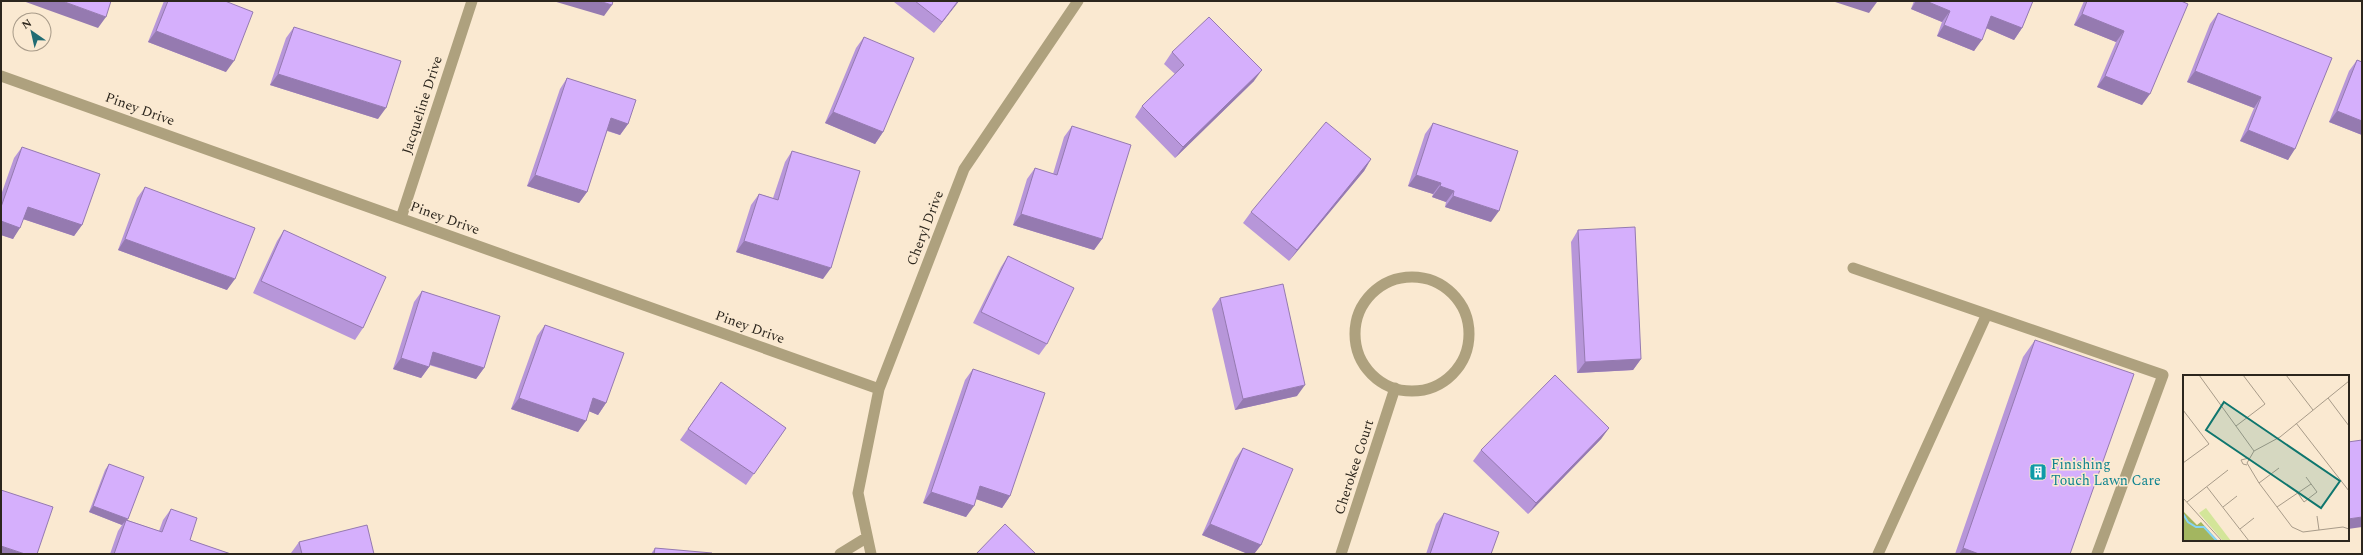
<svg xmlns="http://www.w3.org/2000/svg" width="2363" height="555" font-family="Spectral,serif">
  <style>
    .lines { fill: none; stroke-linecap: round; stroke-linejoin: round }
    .service { stroke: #aea17e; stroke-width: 11 }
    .minor { stroke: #aea17e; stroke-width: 11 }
    .wall { fill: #b796d9 }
    .shaded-wall { fill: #957ab0 }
    .building { fill: #d5affc; stroke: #957ab0 }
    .labels { text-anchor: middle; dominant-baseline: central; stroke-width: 3; stroke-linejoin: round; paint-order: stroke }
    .street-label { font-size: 14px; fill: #2c261d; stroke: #fae9d1 }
    .culture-label { font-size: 14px; fill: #0d838f; stroke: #fae9d1; text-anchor: start }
    .inset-river { fill: none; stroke: #85d4f6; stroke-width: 2 }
    .inset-road { fill: none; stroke: #a89b89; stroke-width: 1 }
    .view { fill: #0f766e; fill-opacity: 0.15; stroke: #0f766e; stroke-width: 2 }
    .inset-edge { fill: none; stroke: #2c261d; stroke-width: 2 }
  </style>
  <rect width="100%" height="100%" fill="#fae9d1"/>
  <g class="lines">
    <path class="service" d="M 1853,268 L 2163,375 L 2097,554
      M 1878,554 L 1986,316"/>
    <path class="minor" d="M 1,76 L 879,389
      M 401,218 L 472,1
      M1355 334a57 57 0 1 1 114 0a57 57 0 1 1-114 0Z
      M 840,554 L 866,538
      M 871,554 L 858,493 L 879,389 L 964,169 L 1078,1
      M 1341,554 L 1395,388"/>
  </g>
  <path class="wall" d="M 164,1 L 225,1 L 226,72 L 148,42 Z
    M 895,1 L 959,1 L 934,33 L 894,2 Z
    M 1914,1 L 2033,1 L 2022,28 L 2014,40 L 1986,28 L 1974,51 L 1937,36 L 1942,22 L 1911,9 Z
    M 2084,1 L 2181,1 L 2142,105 L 2097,87 L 2116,42 L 2074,25 Z
    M 2218,13 L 2332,58 L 2288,160 L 2240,141 L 2254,108 L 2187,82 L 2210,24 Z
    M 294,27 L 378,119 L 270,85 L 286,38 Z
    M 864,37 L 883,132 L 875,144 L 825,123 L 856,48 Z
    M 1172,52 L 1254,81 L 1175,158 L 1135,117 L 1142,106 L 1175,74 L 1164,64 Z
    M 2357,60 L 2362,62 L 2362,135 L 2329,122 L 2349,71 Z
    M 567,78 L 628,124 L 620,135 L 607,131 L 587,192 L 579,203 L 527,186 L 560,89 Z
    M 1433,123 L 1491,222 L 1445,207 L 1446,202 L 1432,197 L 1433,194 L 1408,186 L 1425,134 Z
    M 1072,126 L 1102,239 L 1094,250 L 1013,225 L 1027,179 L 1035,168 L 1053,174 L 1064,137 Z
    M 22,147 L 82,225 L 74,236 L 23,219 L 13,239 L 1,235 L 1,195 L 14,158 Z
    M 792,151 L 823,279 L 736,252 L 751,205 L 759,194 L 773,198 L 785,162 Z
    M 1371,159 L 1364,171 L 1289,261 L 1243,223 L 1251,212 Z
    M 145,187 L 227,290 L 118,250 L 137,198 Z
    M 284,230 L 363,328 L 355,340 L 253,293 L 277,241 Z
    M 1578,230 L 1641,359 L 1633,370 L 1577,373 L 1571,242 Z
    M 1008,256 L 1047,344 L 1039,355 L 973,323 L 1001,267 Z
    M 422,291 L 484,368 L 476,379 L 429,365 L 429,367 L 421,378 L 393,369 L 414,302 Z
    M 1220,298 L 1297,396 L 1235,410 L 1212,309 Z
    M 545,325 L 606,403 L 598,415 L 589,411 L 578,432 L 511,409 L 537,336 Z
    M 2035,340 L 2070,554 L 1955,554 L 2023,357 Z
    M 973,369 L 1010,496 L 1002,508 L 976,499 L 966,517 L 923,503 L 965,380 Z
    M 721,382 L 786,428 L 746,485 L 680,440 Z
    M 1609,428 L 1601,439 L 1528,514 L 1473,461 L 1481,450 Z
    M 1243,448 L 1261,545 L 1254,554 L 1248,554 L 1202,535 L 1235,459 Z
    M 109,464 L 127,520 L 159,531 L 163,520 L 171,509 L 190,540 L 231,554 L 110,554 L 118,531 L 122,525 L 89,512 L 105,470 Z
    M 1444,513 L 1491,554 L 1426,554 L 1436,524 Z
    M 299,542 L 374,554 L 291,554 L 291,553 Z
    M 655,548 L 712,554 L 651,554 Z"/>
  <path class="shaded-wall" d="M 23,1 L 62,1 L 106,17 L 98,28 Z
    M 553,1 L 599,1 L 612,5 L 604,16 Z
    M 958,1 L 959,1 L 934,33 L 942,22 Z
    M 1832,1 L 1874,1 L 1877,2 L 1869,13 Z
    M 1916,1 L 1926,1 L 1950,11 L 1942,22 L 1911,9 Z
    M 2082,14 L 2124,31 L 2116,42 L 2074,25 Z
    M 1991,16 L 2022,28 L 2014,40 L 1984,27 Z
    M 1944,25 L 1982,40 L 1974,51 L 1937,36 Z
    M 156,31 L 234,61 L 226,72 L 148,42 Z
    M 1262,70 L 1254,81 L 1175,158 L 1183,147 Z
    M 2195,71 L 2261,97 L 2254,108 L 2187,82 Z
    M 278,74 L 386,108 L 378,119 L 270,85 Z
    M 2105,76 L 2150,94 L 2142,105 L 2097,87 Z
    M 2337,111 L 2362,121 L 2362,135 L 2329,122 Z
    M 833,112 L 883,132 L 875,144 L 825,123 Z
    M 611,118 L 628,124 L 620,135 L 603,129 Z
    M 2248,130 L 2295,149 L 2288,160 L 2240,141 Z
    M 1371,159 L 1364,171 L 1289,261 L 1297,250 Z
    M 535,175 L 587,192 L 579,203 L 527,186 Z
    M 1416,175 L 1441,183 L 1433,194 L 1408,186 Z
    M 1440,186 L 1454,191 L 1446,202 L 1432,197 Z
    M 1453,196 L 1499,211 L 1491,222 L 1445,207 Z
    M 28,207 L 82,225 L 74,236 L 20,218 Z
    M 1021,214 L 1102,239 L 1094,250 L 1013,225 Z
    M 1,221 L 20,228 L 13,239 L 1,235 Z
    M 125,239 L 235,279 L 227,290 L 118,250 Z
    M 744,241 L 831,268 L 823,279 L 736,252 Z
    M 433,352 L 484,368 L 476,379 L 425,363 Z
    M 401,358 L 429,367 L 421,378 L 393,369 Z
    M 1641,359 L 1633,370 L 1577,373 L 1585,362 Z
    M 1305,385 L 1297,396 L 1235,410 L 1243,399 Z
    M 519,398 L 586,421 L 578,432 L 511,409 Z
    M 593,398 L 606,403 L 598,415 L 586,410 Z
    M 1609,428 L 1601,439 L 1528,514 L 1536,503 Z
    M 980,486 L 1010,496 L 1002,508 L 973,498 Z
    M 931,492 L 974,506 L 966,517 L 923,503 Z
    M 93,506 L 128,519 L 124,524 L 126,520 L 122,525 L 89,512 Z
    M 2362,517 L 2362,527 L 2348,529 L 2348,519 Z
    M 1210,524 L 1261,545 L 1254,554 L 1248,554 L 1202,535 Z
    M 1,546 L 25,554 L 1,554 Z
    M 1963,548 L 1979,554 L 1959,554 Z"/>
  <path class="building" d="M 62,1 L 111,1 L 106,17 Z
    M 168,1 L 225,1 L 253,12 L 234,61 L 156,31 Z
    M 599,1 L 613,1 L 612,5 Z
    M 915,1 L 958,1 L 942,22 Z
    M 1926,1 L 2033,1 L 2022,28 L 1991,16 L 1982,40 L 1944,25 L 1950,11 Z
    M 2087,1 L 2181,1 L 2188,4 L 2150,94 L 2105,76 L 2124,31 L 2082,14 Z
    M 2218,13 L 2332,58 L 2295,149 L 2248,130 L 2261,97 L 2195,71 Z
    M 1209,17 L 1262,70 L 1183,147 L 1142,106 L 1184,65 L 1172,52 Z
    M 294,27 L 401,61 L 386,108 L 278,74 Z
    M 864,37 L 914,58 L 883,132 L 833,112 Z
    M 2357,60 L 2362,62 L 2362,121 L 2337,111 Z
    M 567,78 L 636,100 L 628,124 L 611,118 L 587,192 L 535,175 Z
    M 1326,122 L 1371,159 L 1297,250 L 1251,212 Z
    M 1433,123 L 1518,151 L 1499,211 L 1453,196 L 1454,191 L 1440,186 L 1441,183 L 1416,175 Z
    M 1072,126 L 1131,145 L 1102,239 L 1021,214 L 1035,168 L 1057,175 Z
    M 22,147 L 100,174 L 82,225 L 28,207 L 20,228 L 1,221 L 1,207 Z
    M 792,151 L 860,171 L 831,268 L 744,241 L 759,194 L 778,200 Z
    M 145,187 L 255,228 L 235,279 L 125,239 Z
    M 1635,227 L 1641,359 L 1585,362 L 1578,230 Z
    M 284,230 L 386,277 L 363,328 L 261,281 Z
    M 1008,256 L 1074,288 L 1047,344 L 981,312 Z
    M 1283,284 L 1305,385 L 1243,399 L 1220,298 Z
    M 422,291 L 500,316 L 484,368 L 433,352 L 429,367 L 401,358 Z
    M 545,325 L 624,353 L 606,403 L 593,398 L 586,421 L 519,398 Z
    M 2035,340 L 2134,374 L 2070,554 L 1979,554 L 1963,548 Z
    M 973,369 L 1045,393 L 1010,496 L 980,486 L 974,506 L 931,492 Z
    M 1555,375 L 1609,428 L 1536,503 L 1481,450 Z
    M 721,382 L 786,428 L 754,474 L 688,429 Z
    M 2362,440 L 2362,517 L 2348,519 L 2348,442 Z
    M 1243,448 L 1293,469 L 1261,545 L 1210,524 Z
    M 109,464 L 144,477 L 128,519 L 93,506 Z
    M 1,490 L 53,507 L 37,554 L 25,554 L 1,546 Z
    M 171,509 L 197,518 L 190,540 L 231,554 L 114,554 L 126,520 L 162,532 Z
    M 1444,513 L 1499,532 L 1491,554 L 1430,554 Z
    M 1005,524 L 1036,554 L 976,554 Z
    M 367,525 L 374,554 L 302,554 L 299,542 Z
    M 655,548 L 712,553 L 712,554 L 654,554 Z"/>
  <defs>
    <g id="building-square" transform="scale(0.9)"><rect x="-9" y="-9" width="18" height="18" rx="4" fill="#0f9aa8" stroke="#fae9d1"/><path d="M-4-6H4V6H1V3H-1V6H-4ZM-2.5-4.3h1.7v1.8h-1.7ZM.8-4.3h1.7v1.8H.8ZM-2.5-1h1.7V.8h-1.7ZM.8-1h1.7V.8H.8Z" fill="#fff"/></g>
  </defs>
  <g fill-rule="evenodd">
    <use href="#building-square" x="2038" y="472"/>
  </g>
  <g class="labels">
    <g class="street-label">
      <text transform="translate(422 105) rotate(-72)">Jacqueline Drive</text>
      <text transform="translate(140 109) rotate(20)">Piney Drive</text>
      <text transform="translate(445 218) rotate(20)">Piney Drive</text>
      <text transform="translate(925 228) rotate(-69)">Cheryl Drive</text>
      <text transform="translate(750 327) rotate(20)">Piney Drive</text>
      <text transform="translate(1354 467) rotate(-72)">Cherokee Court</text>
    </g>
    <g class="culture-label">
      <text x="2051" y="464">Finishing<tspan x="2051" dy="16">Touch Lawn Care</tspan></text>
    </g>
  </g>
  <g transform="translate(2183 375)">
    <rect width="166" height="166" fill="#fae9d1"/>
    <path d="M 23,133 L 48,166 L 40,166 L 16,138 Z" fill="#d3e599"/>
    <path d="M 0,136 L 14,150 L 18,147 L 35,166 L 0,166 Z" fill="#a3b660"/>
    <path class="inset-river" d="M 0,139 L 5,147 L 13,152 L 21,152 L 34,166"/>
    <path class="inset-road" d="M 16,0 L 71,76M 103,0 L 130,35M 166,6 L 97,62 L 71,76 L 64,88 L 76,108 L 109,152 L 120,157 L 160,152 L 166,154M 145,23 L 166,51M 0,35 L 26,69 L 0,88M 113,48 L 166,116M 53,51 L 82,29 L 60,0M 64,90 L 60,89 L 58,85 L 66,83M 76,108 L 96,93M 24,112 L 66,166M 114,117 L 121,127 L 134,117 L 123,102M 0,123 L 39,166M 4,127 L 45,95M 40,132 L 54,121M 94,132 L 128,109M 134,141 L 136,155M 57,154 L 71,143"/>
    <path class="view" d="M 41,27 L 157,106 L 138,133 L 23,55 Z"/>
    <rect width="166" height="166" class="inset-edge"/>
  </g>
  <rect width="2363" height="555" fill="none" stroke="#2c261d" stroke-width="4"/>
  <g transform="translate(32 32) rotate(326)"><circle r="19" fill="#fae9d1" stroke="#a89b89"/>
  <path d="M0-3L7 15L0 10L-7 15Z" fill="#216c73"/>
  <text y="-6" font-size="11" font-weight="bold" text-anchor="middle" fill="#2c261d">N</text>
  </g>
</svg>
